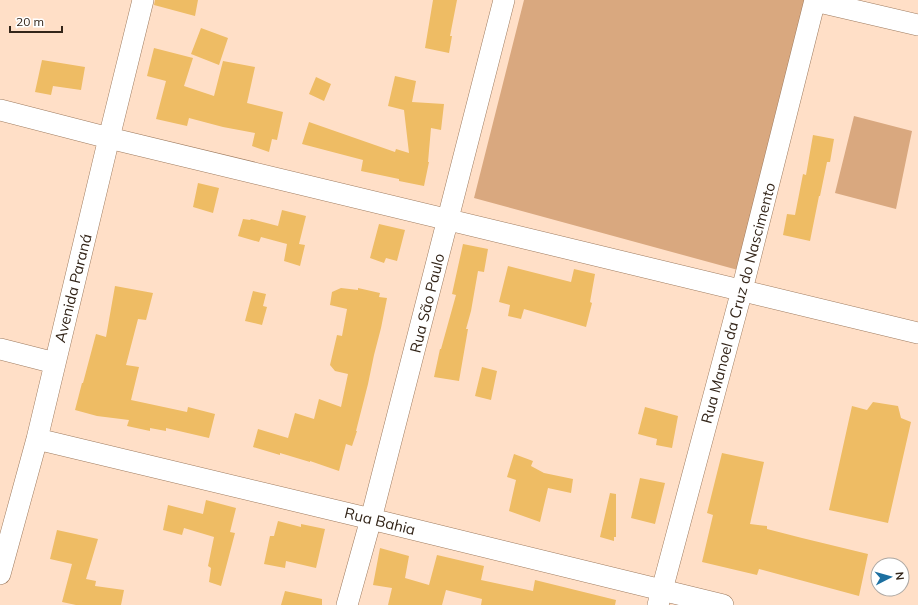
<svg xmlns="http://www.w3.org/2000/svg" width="918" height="605" font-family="Mulish,sans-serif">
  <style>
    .green { fill: #d9a87f }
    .building { fill: #eebc64 }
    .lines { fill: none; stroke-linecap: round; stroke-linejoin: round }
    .minor-casing { stroke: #9e7b5f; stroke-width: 22 }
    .minor { stroke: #fff; stroke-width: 21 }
    .labels { text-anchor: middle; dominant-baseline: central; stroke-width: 3; stroke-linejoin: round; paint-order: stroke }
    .street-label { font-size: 15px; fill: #332519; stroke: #fff }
  </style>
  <rect width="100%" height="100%" fill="#ffdfc7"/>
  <path class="green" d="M 524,0 L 811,0 L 738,270 L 474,198 Z
    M 854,116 L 912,131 L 896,209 L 835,193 Z"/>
  <path class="building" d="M 155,0 L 198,0 L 195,16 L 154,5 Z
    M 433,0 L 457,0 L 450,36 L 452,36 L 449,53 L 425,48 Z
    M 201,28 L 228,38 L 219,65 L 191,54 Z
    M 154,48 L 193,58 L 184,86 L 214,96 L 223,61 L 255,67 L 247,103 L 283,112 L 277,140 L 272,139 L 269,152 L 252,146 L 255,133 L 223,127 L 189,118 L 187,126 L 156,119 L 166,81 L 147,76 Z
    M 42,60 L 85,67 L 81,90 L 53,86 L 51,95 L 35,92 Z
    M 395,76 L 416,81 L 412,102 L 444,104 L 441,130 L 431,128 L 428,162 L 429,162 L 424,186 L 399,181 L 399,179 L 361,171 L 363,160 L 302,144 L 309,122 L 395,152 L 396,149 L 409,153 L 404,110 L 388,106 Z
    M 316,77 L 331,84 L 324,101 L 309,94 Z
    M 813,135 L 834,139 L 830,162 L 827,162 L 820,196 L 819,196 L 810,241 L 783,235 L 787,214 L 795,215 L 803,174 L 806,175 Z
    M 198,183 L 219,188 L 213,213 L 193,207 Z
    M 282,210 L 306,216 L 299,244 L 305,245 L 300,266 L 284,261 L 287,244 L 261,237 L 259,242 L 238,236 L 243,219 L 250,220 L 251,219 L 278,226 Z
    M 379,224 L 405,230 L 397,261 L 386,258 L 384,263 L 370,258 Z
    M 463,244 L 488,249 L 484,272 L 478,271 L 471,311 L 466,329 L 468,329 L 459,381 L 434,377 L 440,349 L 441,349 L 456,295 L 452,294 Z
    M 508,266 L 571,282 L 574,269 L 595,274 L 590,302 L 592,303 L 586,327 L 524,309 L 521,319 L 508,316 L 510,305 L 499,302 Z
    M 115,286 L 153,293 L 146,320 L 138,319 L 126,365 L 139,367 L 131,400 L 187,412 L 188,407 L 215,414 L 209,438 L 166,428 L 166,431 L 150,428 L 150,431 L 127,426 L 129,420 L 97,416 L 75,410 L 82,383 L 83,383 L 96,334 L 106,337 Z
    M 341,288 L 358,290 L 358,288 L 380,293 L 379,297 L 387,298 L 381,328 L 374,355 L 368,384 L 356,431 L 357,431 L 352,446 L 346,444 L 339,471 L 310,461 L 310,462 L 280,453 L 280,455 L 253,447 L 258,429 L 288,438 L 295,413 L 314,419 L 319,399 L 341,407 L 348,374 L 335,371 L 330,365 L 337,335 L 342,336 L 347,309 L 330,305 L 332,292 Z
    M 253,291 L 266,294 L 263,306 L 267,307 L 262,325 L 245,321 Z
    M 482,367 L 497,371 L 491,400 L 475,396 Z
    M 873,402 L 898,406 L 901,418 L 911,422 L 888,523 L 829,510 L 852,406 L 867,410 Z
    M 645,407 L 678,416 L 672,448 L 656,445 L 657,439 L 638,434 Z
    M 722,453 L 764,462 L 750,524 L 767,526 L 767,529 L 802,538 L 868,554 L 859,596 L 759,569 L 757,575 L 702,562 L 713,515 L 707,513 Z
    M 514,454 L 533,461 L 531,466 L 544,473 L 573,479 L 571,493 L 548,488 L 540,522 L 509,511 L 516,480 L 507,477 Z
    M 640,478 L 665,483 L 655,524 L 631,518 Z
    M 610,493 L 616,494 L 616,537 L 614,537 L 614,541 L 600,537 Z
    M 206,500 L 236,508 L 230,532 L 235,533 L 221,586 L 209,582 L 211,568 L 208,566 L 214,537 L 184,528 L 182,535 L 163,530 L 168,505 L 203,514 Z
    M 278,521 L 301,527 L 301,524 L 325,529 L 316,568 L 286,561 L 285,568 L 264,564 L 270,536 L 274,536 Z
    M 57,530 L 98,539 L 86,579 L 96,581 L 95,586 L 124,590 L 121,605 L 76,605 L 62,602 L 72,564 L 50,559 Z
    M 380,548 L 409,556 L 405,578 L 429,585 L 437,555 L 484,566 L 481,580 L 533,591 L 535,580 L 616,600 L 615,605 L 481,605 L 482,599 L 446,590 L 442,605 L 388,605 L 392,588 L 373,585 Z
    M 285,591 L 322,599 L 322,605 L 281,605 Z"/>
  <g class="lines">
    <g class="minor-casing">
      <path id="minor" d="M 815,1 L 918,25
        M 0,110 L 109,138 L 918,333
        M 0,349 L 55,363
        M 37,439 L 371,519 L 723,605
        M 0,574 L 37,439 L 109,138 L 143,0
        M 347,605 L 371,519 L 504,0
        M 658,605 L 742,290 L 815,0"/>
    </g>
    <use href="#minor" class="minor"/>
  </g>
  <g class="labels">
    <g class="street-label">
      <text transform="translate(73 288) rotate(-76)">Avenida Paraná</text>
      <text transform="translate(427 303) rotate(-76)">Rua São Paulo</text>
      <text transform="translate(738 303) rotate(-75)">Rua Manoel da Cruz do Nascimento</text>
      <text transform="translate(380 521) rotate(14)">Rua Bahia</text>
    </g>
  </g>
  <g transform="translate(890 577) rotate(84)"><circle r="19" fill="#ffffff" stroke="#ada8a3"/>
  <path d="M0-3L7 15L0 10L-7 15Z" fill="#1c6fa0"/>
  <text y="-6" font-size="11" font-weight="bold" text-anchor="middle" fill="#332519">N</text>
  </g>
  <path d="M10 26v6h52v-6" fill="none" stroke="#332519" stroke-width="2"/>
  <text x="16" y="26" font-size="12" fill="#332519" stroke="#ffffff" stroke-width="3" paint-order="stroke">20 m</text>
</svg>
